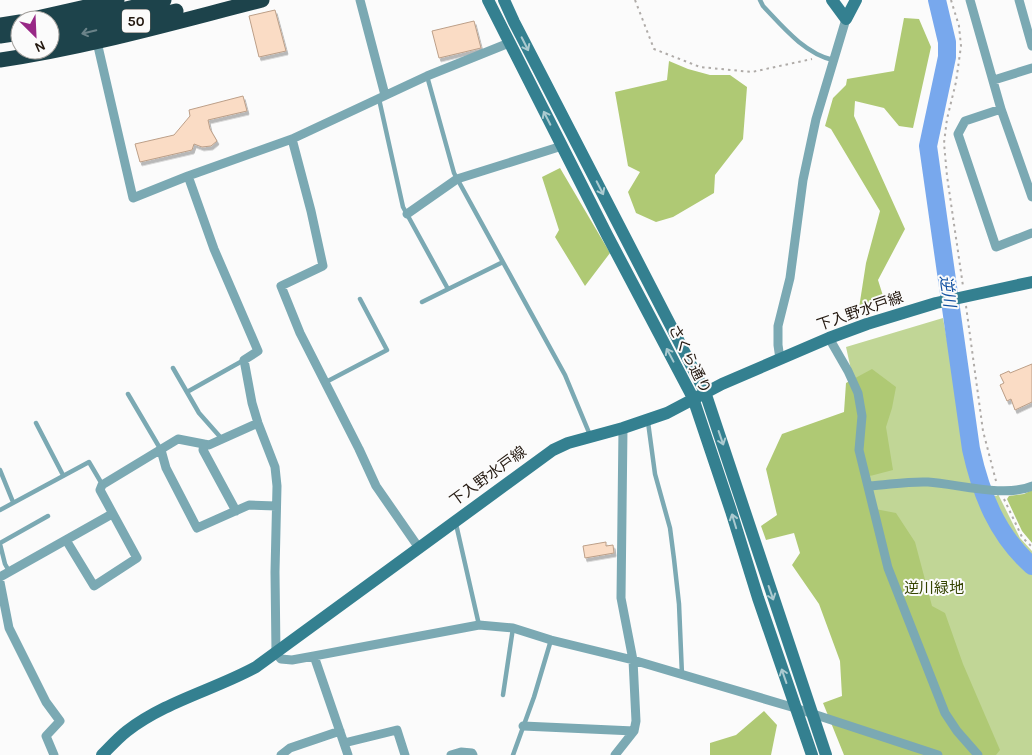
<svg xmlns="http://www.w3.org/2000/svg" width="1032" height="755" font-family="Karla,'Noto Sans JP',sans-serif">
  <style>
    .green { fill: #c1d696 }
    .forest { fill: #afc974 }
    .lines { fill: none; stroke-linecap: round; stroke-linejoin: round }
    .river { stroke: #78a8ed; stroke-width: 18 }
    .building { fill: #fadcc5; stroke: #bc9f88; filter: url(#shadow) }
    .path { stroke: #afaba8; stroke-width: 2; stroke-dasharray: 2.5 4; stroke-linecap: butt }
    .lane { stroke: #7ba9b3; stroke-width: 4.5 }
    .street { stroke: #7ba9b3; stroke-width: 9 }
    .secondary { stroke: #348090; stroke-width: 12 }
    .highway { stroke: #1d434b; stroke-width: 15 }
    .oneway { stroke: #6b8389 }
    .oneway2 { stroke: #abcad0 }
    .labels { text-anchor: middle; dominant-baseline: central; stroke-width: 4; stroke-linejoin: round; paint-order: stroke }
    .shield { fill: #fbfbfb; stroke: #645d56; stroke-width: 1 }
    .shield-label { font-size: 14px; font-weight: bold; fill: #241910 }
    .street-label { font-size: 15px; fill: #241910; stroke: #fbfbfb }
    .park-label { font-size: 15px; fill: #354402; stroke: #fbfbfb }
    .water-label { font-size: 16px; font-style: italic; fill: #1150a1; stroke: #fbfbfb }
  </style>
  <defs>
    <filter id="shadow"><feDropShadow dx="2" dy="3.5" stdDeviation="0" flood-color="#0004"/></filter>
  </defs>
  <rect width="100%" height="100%" fill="#fbfbfb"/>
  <path class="green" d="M 943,318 L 975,493 L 997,496 L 998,494 L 1020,538 L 1032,551 L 1032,755 L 887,755 L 869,476 L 874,474 L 846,347 Z"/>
  <path class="forest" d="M 904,18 L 919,19 L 931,47 L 913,128 L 899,126 L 884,108 L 855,101 L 854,116 L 905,229 L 878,280 L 884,299 L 859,308 L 866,263 L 880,211 L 831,129 L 825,126 L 833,98 L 846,85 L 847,79 L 894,71 Z
    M 669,61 L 688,69 L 710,75 L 730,75 L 747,87 L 743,139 L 715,175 L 714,193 L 673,217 L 656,222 L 636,213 L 628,192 L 640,172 L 628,166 L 615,92 L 667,80 Z
    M 560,168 L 610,253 L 585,286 L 555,237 L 559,230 L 542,177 Z
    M 872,369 L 896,387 L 892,408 L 886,427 L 893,470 L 870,476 L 875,509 L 896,513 L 915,542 L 932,606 L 945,613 L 963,664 L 1000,750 L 996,755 L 844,755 L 823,703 L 842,696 L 840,661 L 819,604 L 792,565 L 800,553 L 794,533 L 766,540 L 761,526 L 777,515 L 766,469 L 782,434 L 844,412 L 846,383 Z
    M 1032,490 L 1032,543 L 1022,531 L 1007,499 L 1009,496 L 1024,494 Z
    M 764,711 L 777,725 L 771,755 L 710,755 L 710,743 L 736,735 Z"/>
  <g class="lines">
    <path class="river" d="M 937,0 L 947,42 L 947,57 L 928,146 L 971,449 C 981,494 997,535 1032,566"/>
  </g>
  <path class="building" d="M 275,10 L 286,51 L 259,57 L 249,16 Z
    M 474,21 L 481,48 L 439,58 L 432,31 Z
    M 243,96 L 247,111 L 208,120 L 210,129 L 217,141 L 211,146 L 202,147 L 194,144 L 192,150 L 140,162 L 135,144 L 174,135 L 190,116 L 189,110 Z
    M 1032,364 L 1032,402 L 1015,410 L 1011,399 L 1007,401 L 1000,385 L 1004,383 L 1000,375 L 1009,371 L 1010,373 Z
    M 606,542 L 606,546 L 613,545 L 614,553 L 585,558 L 583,546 Z"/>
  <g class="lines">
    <path class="path" d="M 635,0 L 654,49 L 700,67 L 752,72 L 812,59
      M 951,0 L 959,26 L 961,46 L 956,82 L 947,119 L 944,143 L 947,176 L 963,286
      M 966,306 L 983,431 L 996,481
      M 1004,499 L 1022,537 L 1032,547"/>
    <path class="lane" d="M 760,0 L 763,6 C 783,27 804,53 833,60
      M 427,76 L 454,173 L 565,375 L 590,435
      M 379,99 L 403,207 L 448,289
      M 422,302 L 503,262
      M 173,368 L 199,413 L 222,439
      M 326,382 L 387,350 L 360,299
      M 187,392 L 244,360
      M 128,394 L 161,450
      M 648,422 L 655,474 L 670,528 L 674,559 L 679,604 L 682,675
      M 36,423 L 63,475
      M 0,470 L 13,502
      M 0,510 L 89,462 L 102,484
      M 456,524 L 479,625
      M 0,543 L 48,516
      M 0,544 L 5,564 L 9,571
      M 503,695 L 513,628
      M 513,755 L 534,697 L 551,640"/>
    <path class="street" d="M 360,0 L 385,95
      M 970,0 L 1001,109 L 1032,197
      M 1019,0 L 1032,46
      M 97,42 L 133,198 L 188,176 L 292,139 L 427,76 L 509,43
      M 994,80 L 1032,68
      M 1001,109 L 965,121 L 958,134 L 996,247 L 1032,233
      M 292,139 L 311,211 L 323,266 L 281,286 L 300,333 L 359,449 L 376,486 L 419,548
      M 188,176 L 214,249 L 258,351 L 244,360 L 252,403 L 258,423 L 275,467 L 277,486 L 275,572 L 276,653 L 281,659 L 292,660 L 314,656 L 479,625 L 513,628 L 551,640 L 633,660 L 795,708 L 938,755
      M 407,214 L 457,179 L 562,146
      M 829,338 L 848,371 L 858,393 L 862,416 L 859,450 L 888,568 L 945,713 L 957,731 L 978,755
      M 780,359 L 778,345 L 778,326 L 790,278 L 803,180 L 816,119 L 846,19
      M 204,444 L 203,450 L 236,511
      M 161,450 L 166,468 L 197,528 L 249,505 L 276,506
      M 869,486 C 888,485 908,481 928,482 C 958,484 1005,498 1032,486
      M 66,540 L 94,586 L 137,558 L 100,490 L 102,485 L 178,439 L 209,445 L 258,423
      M 0,577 L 112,514
      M 0,582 L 9,628 L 46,702 L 60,721 L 46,736 L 54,755
      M 314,656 L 348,755
      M 523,726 L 634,731
      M 344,743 L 397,730 L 405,755
      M 281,755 L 290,748 L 340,731
      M 451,755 L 461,752 L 472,753 L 473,755
      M 615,755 L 634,731 L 636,721 L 633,660 L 621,598 L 623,428"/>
    <path class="secondary" d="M 488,0 L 607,235 L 693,398 L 731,511 L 758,598 L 812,755
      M 504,0 L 514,22 L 705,392 L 826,755
      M 832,0 L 846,19 L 856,0
      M 102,755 C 110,747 118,738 127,731 C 166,701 214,690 256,667 L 553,450 L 568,443 L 623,428 L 667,413 L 722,384 L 829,338 L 867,324 L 936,303 L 1032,282"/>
    <path class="highway" d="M 28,20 L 117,0
      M 0,25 L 20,22
      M 50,27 L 164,0
      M 0,36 L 20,33
      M 50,41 L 176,11
      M 0,60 C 89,47 175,22 262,0"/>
  </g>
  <defs><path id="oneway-shaft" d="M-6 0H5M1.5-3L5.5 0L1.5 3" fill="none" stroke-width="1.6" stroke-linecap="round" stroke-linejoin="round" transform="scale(1.25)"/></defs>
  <use class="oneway" href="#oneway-shaft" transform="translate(89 32) rotate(167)"/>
  <g class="oneway2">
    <use href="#oneway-shaft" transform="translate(525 44) rotate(63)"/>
    <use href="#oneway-shaft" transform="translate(547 118) rotate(-117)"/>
    <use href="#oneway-shaft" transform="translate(600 188) rotate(63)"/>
    <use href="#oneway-shaft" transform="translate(670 355) rotate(-118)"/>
    <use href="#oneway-shaft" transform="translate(721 438) rotate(71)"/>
    <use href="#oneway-shaft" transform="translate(734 521) rotate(-107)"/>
    <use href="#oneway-shaft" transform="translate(771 593) rotate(71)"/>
    <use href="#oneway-shaft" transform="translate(784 676) rotate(-109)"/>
  </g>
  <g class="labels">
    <rect class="shield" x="122" y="9.5" width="28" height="23" rx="4"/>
    <g class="shield-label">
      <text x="136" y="21">50</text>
    </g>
    <g class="street-label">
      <text transform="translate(860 311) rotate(-19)">下入野水戸線</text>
      <text transform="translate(690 359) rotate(63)">さくら通り</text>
      <text transform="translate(488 476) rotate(-36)">下入野水戸線</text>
    </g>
    <g class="park-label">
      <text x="934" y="588">逆川緑地</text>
    </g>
    <g class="water-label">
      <text transform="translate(948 291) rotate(82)">逆川</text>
    </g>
  </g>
  <g transform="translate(35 35) rotate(156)"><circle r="24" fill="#fbfbfb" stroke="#a5a19d"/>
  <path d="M0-4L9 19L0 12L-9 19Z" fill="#982886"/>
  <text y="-8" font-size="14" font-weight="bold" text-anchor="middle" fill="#241910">N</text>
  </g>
</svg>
